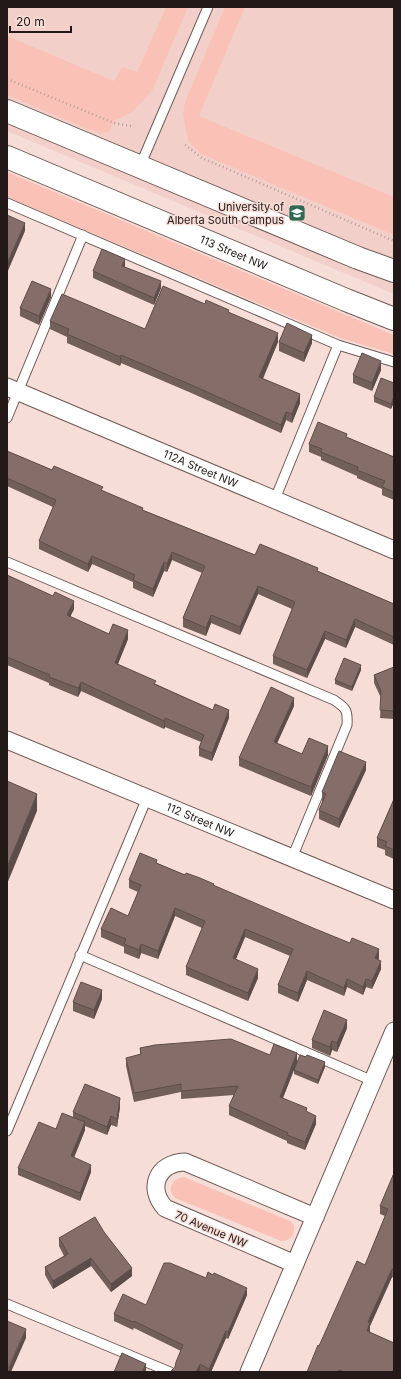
<svg xmlns="http://www.w3.org/2000/svg" width="401" height="1379" font-family="Inter,sans-serif">
  <style>
    .built { fill: #f2d0c9 }
    .green { fill: #fac2b7 }
    .lines { fill: none; stroke-linecap: round; stroke-linejoin: round }
    .service-casing { stroke: #715a56; stroke-width: 11 }
    .minor-casing { stroke: #715a56; stroke-width: 19 }
    .secondary-casing { stroke: #715a56; stroke-width: 24 }
    .path { stroke: #b5a09c; stroke-width: 2.5; stroke-dasharray: 1 3; stroke-linecap: butt }
    .service { stroke: #fff; stroke-width: 9 }
    .minor { stroke: #fff; stroke-width: 17 }
    .secondary { stroke: #fff; stroke-width: 22 }
    .wall { fill: #725f5a }
    .shaded-wall { fill: #5d4d4a }
    .building { fill: #856e69; stroke: #5d4d4a }
    .labels { text-anchor: middle; dominant-baseline: central; stroke-width: 3; stroke-linejoin: round; paint-order: stroke }
    .poi-label { font-size: 11px; fill: #231918; stroke: #f7ddd7; text-anchor: end }
    .street-label { font-size: 11px; fill: #231918; stroke: #f7ddd7 }
  </style>
  <rect width="100%" height="100%" fill="#f7ddd7"/>
  <path class="built" d="M 7,7 L 394,7 L 394,294 L 7,131 Z"/>
  <path class="green" d="M 166,7 L 188,7 L 152,91 L 133,111 L 123,117 L 115,120 L 109,132 L 101,133 L 85,128 L 7,95 L 7,36 L 114,81 L 122,67 L 137,72 Z
    M 225,7 L 245,7 L 199,116 L 394,197 L 394,235 L 201,154 L 188,141 L 183,114 L 185,102 Z
    M 7,172 L 394,335 L 394,354 L 340,338 L 7,197 Z
    M 184,1177 L 290,1221 L 294,1225 C 295,1234 292,1241 281,1241 L 175,1198 C 166,1189 172,1179 184,1177 Z"/>
  <g class="lines">
    <g class="service-casing">
      <path id="service" d="M 140,166 L 208,7
        M 7,203 L 338,345 L 394,362
        M 7,418 L 83,235
        M 275,499 L 338,345
        M 7,562 L 334,700 C 346,708 348,710 347,725 L 292,858
        M 80,955 L 373,1081
        M 7,1131 L 147,798
        M 7,1304 L 170,1372"/>
    </g>
    <g class="minor-casing">
      <g id="minor">
        <path id="s1" d="M 7,387 L 394,550"/>
        <path id="s2" d="M 7,740 L 394,900"/>
        <path d="M 295,1264 L 165,1208 C 147,1188 157,1163 185,1162 L 315,1217"/>
        <path d="M 249,1372 L 394,1031"/>
      </g>
    </g>
    <g class="secondary-casing">
      <g id="secondary">
        <path d="M 7,111 L 358,258 L 394,271"/>
        <path id="s3" d="M 7,157 L 346,300 L 394,319"/>
      </g>
    </g>
    <path class="path" d="M 7,79 L 114,123 L 131,126
      M 185,145 L 202,158 L 394,241"/>
    <use href="#service" class="service"/>
    <use href="#minor" class="minor"/>
    <use href="#secondary" class="secondary"/>
  </g>
  <path class="wall" d="M 125,266 L 125,267 L 161,288 L 154,305 L 93,278 L 93,271 Z
    M 51,297 L 39,325 L 20,316 L 20,308 Z
    M 205,304 L 229,313 L 278,342 L 263,379 L 300,403 L 292,423 L 286,420 L 281,433 L 189,392 L 121,363 L 120,366 L 67,343 L 67,337 L 50,329 L 50,321 L 145,329 Z
    M 279,342 L 312,343 L 304,362 L 279,351 Z
    M 381,370 L 372,391 L 353,383 L 353,375 Z
    M 394,383 L 394,402 L 391,409 L 374,402 L 374,397 Z
    M 347,437 L 394,457 L 394,500 L 382,495 L 382,489 L 357,478 L 357,476 L 321,460 L 321,457 L 309,452 L 309,444 Z
    M 7,451 L 103,491 L 143,510 L 255,555 L 318,571 L 394,604 L 394,645 L 355,627 L 346,648 L 325,639 L 307,678 L 273,664 L 273,656 L 292,609 L 258,594 L 240,635 L 211,623 L 206,636 L 183,627 L 183,618 L 202,573 L 172,560 L 167,572 L 164,571 L 153,597 L 133,588 L 133,582 L 92,564 L 88,572 L 39,549 L 39,541 L 53,507 L 7,486 Z
    M 7,575 L 74,609 L 70,617 L 109,634 L 128,639 L 118,664 L 156,684 L 229,718 L 212,761 L 199,756 L 199,748 L 201,742 L 165,727 L 164,729 L 81,691 L 78,697 L 49,685 L 49,683 L 7,665 Z
    M 394,667 L 394,719 L 380,718 L 381,698 L 374,683 L 374,675 Z
    M 361,670 L 352,691 L 335,684 L 335,680 Z
    M 294,706 L 277,743 L 302,754 L 328,755 L 311,796 L 239,766 L 239,758 Z
    M 366,770 L 339,828 L 319,819 L 319,810 L 323,801 L 322,801 L 322,792 Z
    M 394,789 L 394,859 L 385,855 L 385,850 L 377,847 L 377,838 L 393,801 L 393,792 Z
    M 157,863 L 185,875 L 214,886 L 379,958 L 378,960 L 381,969 L 372,989 L 366,987 L 363,995 L 347,987 L 344,996 L 307,980 L 298,1002 L 278,993 L 278,985 L 290,956 L 245,937 L 236,959 L 258,978 L 248,1001 L 186,975 L 186,967 L 202,928 L 175,916 L 158,959 L 141,953 L 139,959 L 124,953 L 124,947 L 101,937 L 101,929 L 128,916 L 138,892 L 129,888 L 129,880 Z
    M 102,999 L 94,1019 L 73,1011 L 73,1002 Z
    M 347,1028 L 337,1052 L 332,1050 L 330,1056 L 312,1048 L 312,1040 Z
    M 140,1048 L 270,1055 L 297,1062 L 325,1067 L 318,1084 L 294,1074 L 294,1070 L 283,1098 L 307,1112 L 316,1124 L 305,1150 L 287,1143 L 287,1141 L 229,1115 L 229,1106 L 234,1095 L 181,1099 L 181,1092 L 134,1102 L 126,1066 L 126,1058 L 140,1055 Z
    M 120,1107 L 117,1127 L 111,1125 L 107,1135 L 85,1126 L 85,1130 L 74,1158 L 91,1172 L 80,1201 L 18,1175 L 18,1168 L 56,1129 L 73,1117 L 73,1112 Z
    M 394,1173 L 394,1278 L 392,1277 L 370,1326 L 370,1332 L 394,1343 L 394,1372 L 307,1372 L 319,1346 L 365,1265 L 385,1216 L 380,1214 L 380,1206 Z
    M 104,1232 L 132,1276 L 111,1292 L 91,1266 L 53,1289 L 45,1275 L 45,1267 L 64,1256 L 59,1246 L 59,1238 Z
    M 247,1295 L 228,1339 L 226,1338 L 211,1372 L 171,1372 L 175,1367 L 181,1351 L 134,1328 L 133,1330 L 114,1321 L 114,1314 L 146,1305 Z"/>
  <path class="shaded-wall" d="M 25,223 L 25,231 L 7,273 L 7,264 Z
    M 125,259 L 125,266 L 122,273 L 122,266 Z
    M 161,281 L 161,288 L 154,305 L 154,298 Z
    M 51,289 L 51,297 L 39,325 L 39,316 Z
    M 278,333 L 278,342 L 259,386 L 259,377 Z
    M 312,335 L 312,343 L 304,362 L 304,353 Z
    M 121,355 L 121,363 L 120,366 L 120,357 Z
    M 381,361 L 381,370 L 372,391 L 372,383 Z
    M 300,394 L 300,403 L 292,423 L 292,414 Z
    M 394,397 L 394,402 L 391,409 L 391,404 Z
    M 286,412 L 286,420 L 281,433 L 281,425 Z
    M 172,552 L 172,560 L 167,572 L 167,564 Z
    M 92,556 L 92,564 L 88,572 L 88,564 Z
    M 164,562 L 164,571 L 153,597 L 153,589 Z
    M 258,586 L 258,594 L 240,635 L 240,627 Z
    M 74,601 L 74,609 L 67,623 L 67,615 Z
    M 211,615 L 211,623 L 206,636 L 206,628 Z
    M 355,619 L 355,627 L 346,648 L 346,640 Z
    M 128,630 L 128,639 L 115,671 L 115,663 Z
    M 325,631 L 325,639 L 307,678 L 307,670 Z
    M 361,665 L 361,670 L 352,691 L 352,687 Z
    M 81,682 L 81,691 L 78,697 L 78,688 Z
    M 294,698 L 294,706 L 274,750 L 274,742 Z
    M 229,710 L 229,718 L 212,761 L 212,753 Z
    M 165,718 L 165,727 L 164,729 L 164,721 Z
    M 328,746 L 328,755 L 311,796 L 311,787 Z
    M 366,762 L 366,770 L 339,828 L 339,819 Z
    M 37,794 L 37,811 L 7,884 L 7,867 Z
    M 175,908 L 175,916 L 158,959 L 158,951 Z
    M 245,929 L 245,937 L 233,966 L 233,958 Z
    M 141,944 L 141,953 L 139,959 L 139,950 Z
    M 379,949 L 379,958 L 375,967 L 375,958 Z
    M 381,961 L 381,969 L 372,989 L 372,981 Z
    M 258,969 L 258,978 L 248,1001 L 248,993 Z
    M 307,971 L 307,980 L 298,1002 L 298,993 Z
    M 347,979 L 347,987 L 344,996 L 344,988 Z
    M 366,979 L 366,987 L 363,995 L 363,987 Z
    M 102,990 L 102,999 L 94,1019 L 94,1010 Z
    M 347,1020 L 347,1028 L 337,1052 L 337,1043 Z
    M 332,1041 L 332,1050 L 330,1056 L 330,1047 Z
    M 297,1053 L 297,1062 L 280,1105 L 280,1097 Z
    M 325,1062 L 325,1067 L 318,1084 L 318,1080 Z
    M 120,1098 L 120,1107 L 117,1127 L 117,1119 Z
    M 111,1116 L 111,1125 L 107,1135 L 107,1127 Z
    M 316,1116 L 316,1124 L 305,1150 L 305,1142 Z
    M 85,1122 L 85,1130 L 71,1164 L 71,1156 Z
    M 91,1165 L 91,1172 L 80,1201 L 80,1193 Z
    M 91,1258 L 91,1266 L 53,1289 L 53,1281 Z
    M 132,1268 L 132,1276 L 111,1292 L 111,1284 Z
    M 392,1269 L 392,1277 L 370,1326 L 370,1331 L 367,1339 L 367,1331 L 368,1322 Z
    M 247,1288 L 247,1295 L 228,1339 L 228,1332 Z
    M 26,1329 L 26,1338 L 11,1372 L 7,1372 Z
    M 226,1331 L 226,1338 L 211,1372 L 209,1372 L 209,1369 Z
    M 146,1364 L 146,1372 L 142,1372 Z
    M 200,1364 L 200,1372 L 196,1372 Z"/>
  <path class="building" d="M 7,215 L 25,223 L 7,264 Z
    M 102,249 L 125,259 L 122,266 L 161,281 L 154,298 L 93,271 Z
    M 32,281 L 51,289 L 39,316 L 20,308 Z
    M 163,286 L 205,304 L 206,300 L 229,310 L 228,312 L 278,333 L 259,377 L 300,394 L 292,414 L 286,412 L 281,425 L 189,384 L 121,355 L 120,357 L 67,334 L 69,329 L 50,321 L 62,294 L 145,329 Z
    M 287,323 L 312,335 L 304,353 L 279,342 Z
    M 362,353 L 381,361 L 372,383 L 353,375 Z
    M 381,378 L 394,383 L 394,397 L 391,404 L 374,397 Z
    M 318,422 L 347,434 L 346,437 L 394,457 L 394,492 L 382,487 L 385,481 L 357,470 L 358,467 L 321,452 L 322,449 L 309,444 Z
    M 7,451 L 52,470 L 54,466 L 103,487 L 101,490 L 143,508 L 142,510 L 255,555 L 260,544 L 318,568 L 317,571 L 394,604 L 394,637 L 355,619 L 346,640 L 325,631 L 307,670 L 273,656 L 295,602 L 258,586 L 240,627 L 211,615 L 206,628 L 183,618 L 205,566 L 172,552 L 167,564 L 164,562 L 153,589 L 133,580 L 135,575 L 92,556 L 88,564 L 39,541 L 56,500 L 7,478 Z
    M 7,575 L 53,596 L 55,592 L 74,601 L 67,615 L 109,634 L 113,624 L 128,630 L 115,663 L 156,681 L 154,684 L 213,710 L 215,704 L 229,710 L 212,753 L 199,748 L 204,735 L 165,718 L 164,721 L 81,682 L 78,688 L 49,677 L 50,675 L 7,657 Z
    M 344,658 L 361,665 L 352,687 L 335,680 Z
    M 394,667 L 394,711 L 380,710 L 381,691 L 374,675 Z
    M 271,687 L 294,698 L 274,742 L 302,754 L 309,738 L 328,746 L 311,787 L 239,758 Z
    M 339,751 L 366,762 L 339,819 L 319,810 L 326,794 L 322,792 Z
    M 7,781 L 37,794 L 7,867 Z
    M 394,799 L 394,850 L 385,846 L 387,842 L 377,838 Z
    M 140,853 L 157,860 L 156,863 L 185,875 L 186,873 L 200,878 L 214,884 L 213,885 L 313,928 L 350,943 L 352,938 L 379,949 L 375,958 L 381,961 L 372,981 L 366,979 L 363,987 L 347,979 L 344,988 L 307,971 L 298,993 L 278,985 L 293,949 L 245,929 L 233,958 L 258,969 L 248,993 L 186,967 L 205,921 L 175,908 L 158,951 L 141,944 L 139,950 L 124,944 L 126,939 L 101,929 L 111,908 L 128,916 L 141,885 L 129,880 Z
    M 81,982 L 102,990 L 94,1010 L 73,1002 Z
    M 324,1010 L 347,1020 L 337,1043 L 332,1041 L 330,1047 L 312,1040 Z
    M 231,1039 L 270,1055 L 274,1044 L 297,1053 L 280,1097 L 307,1108 L 306,1111 L 316,1116 L 305,1142 L 287,1135 L 288,1133 L 229,1106 L 238,1086 L 181,1091 L 181,1084 L 134,1093 L 126,1058 L 141,1054 L 140,1048 L 155,1045 Z
    M 300,1055 L 306,1057 L 307,1055 L 325,1062 L 318,1080 L 294,1070 Z
    M 85,1084 L 120,1098 L 117,1119 L 111,1116 L 107,1127 L 73,1112 Z
    M 62,1113 L 85,1122 L 71,1156 L 91,1165 L 80,1193 L 18,1168 L 39,1122 L 56,1129 Z
    M 394,1173 L 394,1270 L 392,1269 L 368,1322 L 370,1323 L 367,1331 L 394,1343 L 394,1369 L 392,1372 L 345,1372 L 339,1370 L 338,1372 L 307,1372 L 318,1345 L 319,1346 L 357,1261 L 365,1265 L 388,1209 L 380,1206 Z
    M 95,1217 L 104,1232 L 132,1268 L 111,1284 L 91,1258 L 53,1281 L 45,1267 L 68,1254 L 59,1238 Z
    M 164,1263 L 170,1263 L 206,1278 L 208,1272 L 213,1275 L 214,1273 L 247,1288 L 228,1332 L 226,1331 L 209,1369 L 200,1364 L 196,1372 L 171,1372 L 172,1370 L 175,1367 L 176,1362 L 183,1345 L 134,1321 L 133,1322 L 114,1314 L 123,1294 L 146,1305 Z
    M 7,1321 L 26,1329 L 7,1371 Z
    M 122,1353 L 146,1364 L 142,1372 L 114,1372 Z"/>
  <defs>
    <g id="university-square" transform="scale(0.9)"><rect x="-9" y="-9" width="18" height="18" rx="4" fill="#306951" stroke="#f7ddd7"/><path d="M0-5L7-2L0 1L-7-2ZM-4 1L0 2.5L4 1V4Q0 6-4 4Z" fill="#fff"/></g>
  </defs>
  <g fill-rule="evenodd">
    <use href="#university-square" x="297" y="213"/>
  </g>
  <g class="labels">
    <g class="poi-label">
      <text x="284" y="207">University of<tspan x="284" dy="13">Alberta South Campus</tspan></text>
    </g>
    <g class="street-label">
      <text stroke="none"><textPath href="#s3" startOffset="246">113 Street NW</textPath></text>
      <text stroke="none"><textPath href="#s1" startOffset="210">112A Street NW</textPath></text>
      <text stroke="none"><textPath href="#s2" startOffset="209">112 Street NW</textPath></text>
      <text transform="translate(211 1229) rotate(23)">70 Avenue NW</text>
    </g>
  </g>
  <rect width="401" height="1379" fill="none" stroke="#231918" stroke-width="16"/>
  <path d="M10 26v6h61v-6" fill="none" stroke="#231918" stroke-width="2"/>
  <text x="16" y="26" font-size="12" fill="#231918" stroke="#f7ddd7" stroke-width="3" paint-order="stroke">20 m</text>
</svg>
